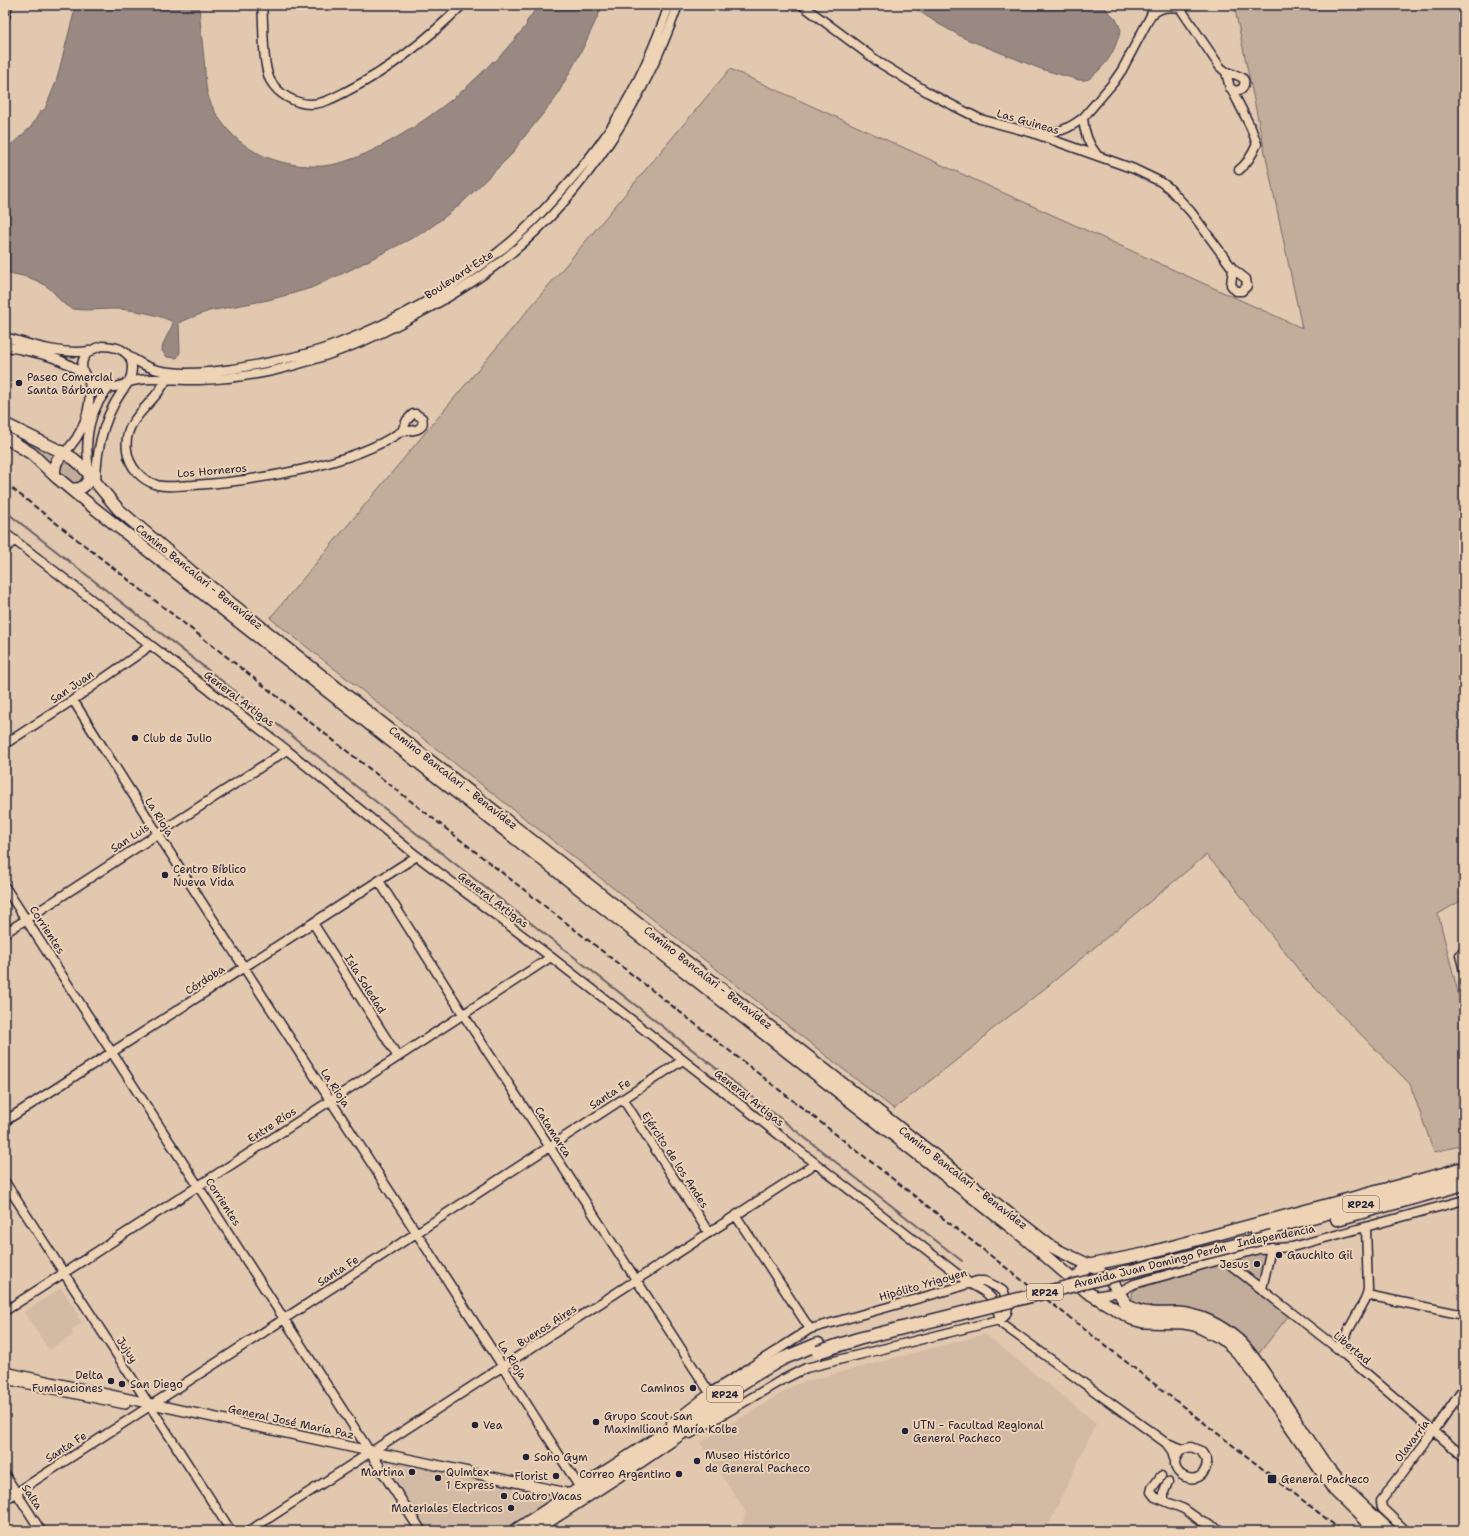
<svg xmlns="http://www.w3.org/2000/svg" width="1469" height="1536" font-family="'Shantell Sans',sans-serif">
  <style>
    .built { fill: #d2baa4 }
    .green { fill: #c2ad9b; stroke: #72686b }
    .water { fill: #998982; stroke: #696066 }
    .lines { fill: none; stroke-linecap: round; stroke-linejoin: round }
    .stream { stroke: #696066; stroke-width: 2 }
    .minor-casing { stroke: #22223b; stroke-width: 11 }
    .tertiary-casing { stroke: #22223b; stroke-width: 12 }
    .secondary-casing { stroke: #22223b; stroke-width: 14 }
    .primary-casing { stroke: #22223b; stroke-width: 15 }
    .minor { stroke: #eed3b5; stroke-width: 8 }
    .tertiary { stroke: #eed3b5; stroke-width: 9 }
    .secondary { stroke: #eed3b5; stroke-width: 11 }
    .primary { stroke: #eed3b5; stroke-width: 12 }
    .rail { stroke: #22223b; stroke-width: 2; stroke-dasharray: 6 3; stroke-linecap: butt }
    .primary-bridge-casing { stroke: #22223b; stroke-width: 15; stroke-linecap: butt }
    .primary-bridge { stroke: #eed3b5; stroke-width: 12 }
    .poi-dot { fill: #22223b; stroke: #eed3b5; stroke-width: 1.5 }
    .labels { text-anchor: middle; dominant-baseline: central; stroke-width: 4; stroke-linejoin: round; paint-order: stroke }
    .shield { fill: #eed3b5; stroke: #5f5760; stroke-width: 1 }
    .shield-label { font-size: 10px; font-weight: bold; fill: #22223b }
    .street-label { font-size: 11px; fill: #22223b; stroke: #eed3b5 }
    .poi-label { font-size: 11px; fill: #22223b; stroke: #eed3b5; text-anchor: start }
  </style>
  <rect width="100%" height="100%" fill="#e2c8ae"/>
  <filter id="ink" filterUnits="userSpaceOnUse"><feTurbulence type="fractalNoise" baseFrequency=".025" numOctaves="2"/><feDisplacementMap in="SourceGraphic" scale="8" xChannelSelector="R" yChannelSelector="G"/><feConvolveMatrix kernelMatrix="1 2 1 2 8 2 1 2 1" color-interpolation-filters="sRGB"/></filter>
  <g filter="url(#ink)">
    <path class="built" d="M 61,1288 L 79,1314 L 77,1316 L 82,1323 L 71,1330 L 73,1335 L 49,1350 L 24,1312 Z
      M 985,1334 L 1096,1423 L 1046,1531 L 740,1531 L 746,1512 L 700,1443 L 797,1384 Z
      M 385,1460 L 549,1493 L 555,1496 L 555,1498 L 554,1501 L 508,1531 L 426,1531 L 384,1466 Z"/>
    <path class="green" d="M 1234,5 L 1464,5 L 1464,899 L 1438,914 L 1464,1016 L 1464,1145 L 1434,1152 L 1410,1084 L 1305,978 L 1223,873 L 1206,855 L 1048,986 L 989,1032 L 977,1044 L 894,1109 L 270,618 L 730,69 L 1302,328 Z
      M 5,429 L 56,453 L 50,463 L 49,464 L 5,433 Z
      M 63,461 L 70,461 L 81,472 L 83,478 C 76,491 67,478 60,472 L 60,465 Z
      M 1262,1253 L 1265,1255 L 1261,1277 L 1257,1280 L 1236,1265 L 1238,1259 Z
      M 1218,1265 L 1226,1265 L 1289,1315 L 1257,1356 L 1154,1308 L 1135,1304 L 1132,1301 L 1132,1293 L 1136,1289 Z"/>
    <path class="water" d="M 76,5 L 199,5 C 200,23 202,41 204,59 C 206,76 204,88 211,104 C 222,127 240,146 264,156 C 282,164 303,167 323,166 C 374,162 460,99 493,61 L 495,62 L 526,26 L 527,21 L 539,5 L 603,5 L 583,48 L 555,99 L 520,142 L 512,154 L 461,204 L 434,225 L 418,235 L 348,271 L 311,288 L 291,294 L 268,300 L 209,311 L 182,321 L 179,324 L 180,352 L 177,358 L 167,357 L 162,351 C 162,341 170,333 173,323 L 171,321 C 157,314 131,309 114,309 C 101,309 87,311 74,309 C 62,307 57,294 49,288 C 38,279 19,274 5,273 L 5,150 L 31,127 L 40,112 L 45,109 L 56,82 Z
      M 910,5 L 1102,5 L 1116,19 L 1121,30 C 1115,47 1112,58 1098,71 C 1091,77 1090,81 1079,80 L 1041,69 L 964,38 L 937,23 Z"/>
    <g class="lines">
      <path class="stream" d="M 5,511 L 962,1261"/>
      <g class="minor-casing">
        <path id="minor" d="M 262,5 C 264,25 262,63 270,80 C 274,87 280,93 287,97 C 294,101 301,104 310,104 C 324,104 337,96 349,90 C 392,68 428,39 462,5
          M 802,5 L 880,63 L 929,93 L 956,107 L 980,119 L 1033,133 L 1134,169 L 1161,182 L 1169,188 L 1191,212 L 1233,269 L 1246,279 L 1247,286 L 1242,291 L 1236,291 L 1231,285 L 1233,269
          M 1153,5 L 1151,15 C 1161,7 1168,6 1181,8
          M 1178,5 L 1220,67 C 1222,68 1223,70 1225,71 C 1232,76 1251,74 1242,89 L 1236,91 L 1230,88 L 1226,72
          M 5,17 L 8,5
          M 1232,90 L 1251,128 L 1257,144 C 1253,153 1247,164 1239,170
          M 1083,118 L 1113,83 L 1122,70 L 1151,15
          M 1038,133 C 1060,132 1065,131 1083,118 C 1084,132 1088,144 1097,155
          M 5,337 C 32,345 61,355 89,351
          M 5,346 C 33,353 61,355 84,375
          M 102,346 C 126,346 138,358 129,382 C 90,403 61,356 102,346 Z
          M 130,357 C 140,363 150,369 162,371 C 189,376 233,370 260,364 C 287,359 314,353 339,343 C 396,321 453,289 501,250 C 523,233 543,211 562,190 C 580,170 599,147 614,123 C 637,86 655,46 669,5
          M 168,376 C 157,404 122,417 127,450 C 129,467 141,480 157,485 C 168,488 182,485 193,485 C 255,481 351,466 402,431
          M 413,414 L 416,414 L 422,418 C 426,431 412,431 402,431 L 407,420 Z
          M 64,453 C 84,434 92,408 89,381
          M 90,476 C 84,445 87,412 109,388
          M 96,483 C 96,445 105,411 129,382 C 152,376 177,381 200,380 C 224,379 248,376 272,371 C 324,359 372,340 418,314 C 450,297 481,278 509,255 C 586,192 645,99 678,5
          M 5,533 L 287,750 L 417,856 L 551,957 L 969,1283 C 981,1290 993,1294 997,1309 C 999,1314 999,1319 1002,1324 L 1166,1443 L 1172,1451 L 1175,1461
          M 5,549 L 15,540
          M 73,700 C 239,965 414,1224 580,1488
          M 5,744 L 73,700 L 143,651 L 149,645
          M 379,881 L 463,1014 L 710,1393
          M 5,887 L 370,1452
          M 313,923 L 398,1057
          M 5,933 L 287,750
          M 1464,949 L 1460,955 L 1464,971
          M 623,1099 L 709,1233
          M 5,1121 L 417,856
          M 5,1182 L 231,1531
          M 736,1216 L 810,1329
          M 1223,1259 L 1338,1349 L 1464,1457
          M 1262,1289 L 1271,1248
          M 1367,1295 L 1464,1315
          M 1094,1296 L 1119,1292 L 1134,1284 L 1259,1249 L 1292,1247 L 1464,1200
          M 5,1311 L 398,1057 L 551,957
          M 1338,1349 L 1365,1300 L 1368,1290 L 1366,1227
          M 671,1423 L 710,1393 L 810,1329 L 952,1289 L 977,1281 L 984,1281 L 995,1286 L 1003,1291 L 1007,1299 L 1008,1306 L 1007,1312 L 1004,1317 L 999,1320 L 806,1368 L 780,1381 L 690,1434
          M 1167,1443 L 1183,1449 L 1191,1447 L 1201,1451 L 1207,1460 C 1206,1496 1156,1472 1183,1449
          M 5,1475 L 41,1531
          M 1161,1476 L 1152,1488 L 1151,1492 L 1155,1497 L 1184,1509 L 1201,1521 L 1223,1531
          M 5,1500 L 683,1060
          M 1164,1500 L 1164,1492 L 1168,1482
          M 249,1531 L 815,1164
          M 1406,1531 L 1382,1508 L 1381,1501 L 1434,1431 L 1464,1388"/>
      </g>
      <g class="tertiary-casing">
        <path id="tertiary" d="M 5,1372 L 360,1449 L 370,1452 L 389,1455 L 572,1494
          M 5,1379 L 125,1404
          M 370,1452 L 421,1531"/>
      </g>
      <g class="secondary-casing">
        <path id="secondary" d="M 5,424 L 64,453 L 74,459 L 83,467 L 118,509 L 192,572 L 346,695 L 1049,1245 C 1069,1258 1094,1263 1111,1281 C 1120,1290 1121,1303 1134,1309 C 1148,1315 1163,1313 1178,1313 C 1200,1314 1222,1326 1238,1340 C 1252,1353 1262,1370 1273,1386 C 1290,1411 1306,1436 1323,1461 C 1342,1488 1366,1509 1390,1531
          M 5,437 L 32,454 L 55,476 L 79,496 L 151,553 L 1026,1239 L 1087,1292 L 1132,1319 L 1143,1322 L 1184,1323 L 1195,1325 L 1221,1338 L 1231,1346 L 1238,1353 L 1254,1373 L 1334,1490 L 1376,1531
          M 55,476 C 53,466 56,459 64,453
          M 72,489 C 82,490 87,485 90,476
          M 1073,1281 L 1089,1265 L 1144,1254 L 1445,1173 L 1464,1167"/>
      </g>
      <g class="primary-casing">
        <path id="primary" d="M 1337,1219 L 1464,1184
          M 1257,1232 L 1430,1185 L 1464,1174
          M 515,1531 L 756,1374 L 782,1359 L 818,1344
          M 533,1531 L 642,1460 L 733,1398"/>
      </g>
      <use href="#minor" class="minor"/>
      <use href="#tertiary" class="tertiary"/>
      <use href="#secondary" class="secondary"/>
      <use href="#primary" class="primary"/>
      <path class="rail" d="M 5,483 L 1342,1531"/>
      <g class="primary-bridge-casing">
        <path id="primary-bridge" d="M 818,1352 L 858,1339 L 1272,1236"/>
      </g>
      <use href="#primary-bridge" class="primary-bridge"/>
    </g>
  </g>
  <g class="poi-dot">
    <circle cx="19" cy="383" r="4"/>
    <circle cx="135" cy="738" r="4"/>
    <circle cx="165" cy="875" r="4"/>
    <circle cx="1279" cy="1255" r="4"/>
    <circle cx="1257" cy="1264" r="4"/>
    <circle cx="111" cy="1381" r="4"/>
    <circle cx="122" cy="1384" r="4"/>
    <circle cx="693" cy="1388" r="4"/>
    <circle cx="596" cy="1422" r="4"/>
    <circle cx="475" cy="1425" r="4"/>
    <circle cx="905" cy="1431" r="4"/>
    <circle cx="526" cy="1457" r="4"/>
    <circle cx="697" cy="1461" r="4"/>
    <circle cx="412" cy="1472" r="4"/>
    <circle cx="679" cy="1474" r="4"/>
    <circle cx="556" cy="1476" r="4"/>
    <circle cx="438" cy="1478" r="4"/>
    <rect x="1267" y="1474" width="10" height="10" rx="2"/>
    <circle cx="504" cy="1496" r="4"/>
    <circle cx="511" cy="1508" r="4"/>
  </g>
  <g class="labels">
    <g class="shield">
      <rect x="1343" y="1196" width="36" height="16" rx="3"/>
      <rect x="1027" y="1284" width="36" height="16" rx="3"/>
      <rect x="707" y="1386" width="36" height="16" rx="3"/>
    </g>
    <g class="shield-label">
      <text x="1361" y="1204">RP24</text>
      <text x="1045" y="1292">RP24</text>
      <text x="725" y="1394">RP24</text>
    </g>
    <g class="street-label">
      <text transform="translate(1028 122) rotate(16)">Las Guineas</text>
      <text transform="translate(459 275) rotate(-33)">Boulevard Este</text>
      <text transform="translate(212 471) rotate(-5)">Los Horneros</text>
      <text transform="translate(199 577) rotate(39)">Camino Bancalari - Benavídez</text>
      <text transform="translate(72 687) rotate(-34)">San Juan</text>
      <text transform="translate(239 699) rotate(37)">General Artigas</text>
      <text transform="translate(453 778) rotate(38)">Camino Bancalari - Benavídez</text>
      <text transform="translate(159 817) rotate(58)">La Rioja</text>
      <text transform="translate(130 838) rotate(-33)">San Luis</text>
      <text transform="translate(493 900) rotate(37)">General Artigas</text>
      <text transform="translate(47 930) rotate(57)">Corrientes</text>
      <text transform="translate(708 978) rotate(38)">Camino Bancalari - Benavídez</text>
      <text transform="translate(205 980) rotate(-33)">Córdoba</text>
      <text transform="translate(365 984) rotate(58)">Isla Soledad</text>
      <text transform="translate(335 1088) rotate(57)">La Rioja</text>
      <text transform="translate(610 1094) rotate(-33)">Santa Fe</text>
      <text transform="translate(749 1098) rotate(38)">General Artigas</text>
      <text transform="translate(272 1125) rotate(-33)">Entre Ríos</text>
      <text transform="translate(553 1132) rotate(57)">Catamarca</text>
      <text transform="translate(675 1160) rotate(57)">Ejército de los Andes</text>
      <text transform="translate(963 1178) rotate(38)">Camino Bancalari - Benavídez</text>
      <text transform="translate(223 1202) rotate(57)">Corrientes</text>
      <text transform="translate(1276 1236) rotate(-11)">Independencia</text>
      <text transform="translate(1150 1266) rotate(-14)">Avenida Juan Domingo Perón</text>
      <text transform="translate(338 1271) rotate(-33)">Santa Fe</text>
      <text transform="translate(923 1285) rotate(-16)">Hipólito Yrigoyen</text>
      <text transform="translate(547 1326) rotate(-33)">Buenos Aires</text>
      <text transform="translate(1352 1348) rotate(40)">Libertad</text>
      <text transform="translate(127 1350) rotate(57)">Jujuy</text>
      <text transform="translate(512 1360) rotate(57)">La Rioja</text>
      <text transform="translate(291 1422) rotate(12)">General José María Paz</text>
      <text transform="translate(1412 1441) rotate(-53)">Olavarría</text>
      <text transform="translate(66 1447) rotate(-33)">Santa Fe</text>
      <text transform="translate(32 1497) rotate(57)">Salta</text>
    </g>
    <g class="poi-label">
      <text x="27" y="377">Paseo Comercial<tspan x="27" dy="13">Santa Bárbara</tspan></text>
      <text x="143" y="738">Club de Julio</text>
      <text x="173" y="869">Centro Bíblico<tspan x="173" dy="13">Nueva Vida</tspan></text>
      <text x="1287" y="1255">Gauchito Gil</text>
      <text x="1249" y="1264" text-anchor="end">Jesus</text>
      <text x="103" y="1375" text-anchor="end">Delta<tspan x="103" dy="13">Fumigaciones</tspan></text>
      <text x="130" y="1384">San Diego</text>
      <text x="685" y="1388" text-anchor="end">Caminos</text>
      <text x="604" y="1416">Grupo Scout San<tspan x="604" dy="13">Maximiliano María Kolbe</tspan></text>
      <text x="483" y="1425">Vea</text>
      <text x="913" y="1425">UTN - Facultad Regional<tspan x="913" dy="13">General Pacheco</tspan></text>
      <text x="705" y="1455">Museo Histórico<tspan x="705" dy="13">de General Pacheco</tspan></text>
      <text x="534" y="1457">Soho Gym</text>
      <text x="404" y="1472" text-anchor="end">Martina</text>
      <text x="446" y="1472">Quimtex<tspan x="446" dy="13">1 Express</tspan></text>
      <text x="671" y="1474" text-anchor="end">Correo Argentino</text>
      <text x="548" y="1476" text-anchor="end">Florist</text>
      <text x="1281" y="1479">General Pacheco</text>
      <text x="512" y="1496">Cuatro Vacas</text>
      <text x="503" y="1508" text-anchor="end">Materiales Electricos</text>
    </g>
  </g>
  <rect width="1469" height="1536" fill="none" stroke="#eed3b5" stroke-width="20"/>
  <rect x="10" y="10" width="1449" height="1516" fill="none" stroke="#22223b" stroke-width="1.5" filter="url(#ink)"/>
</svg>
